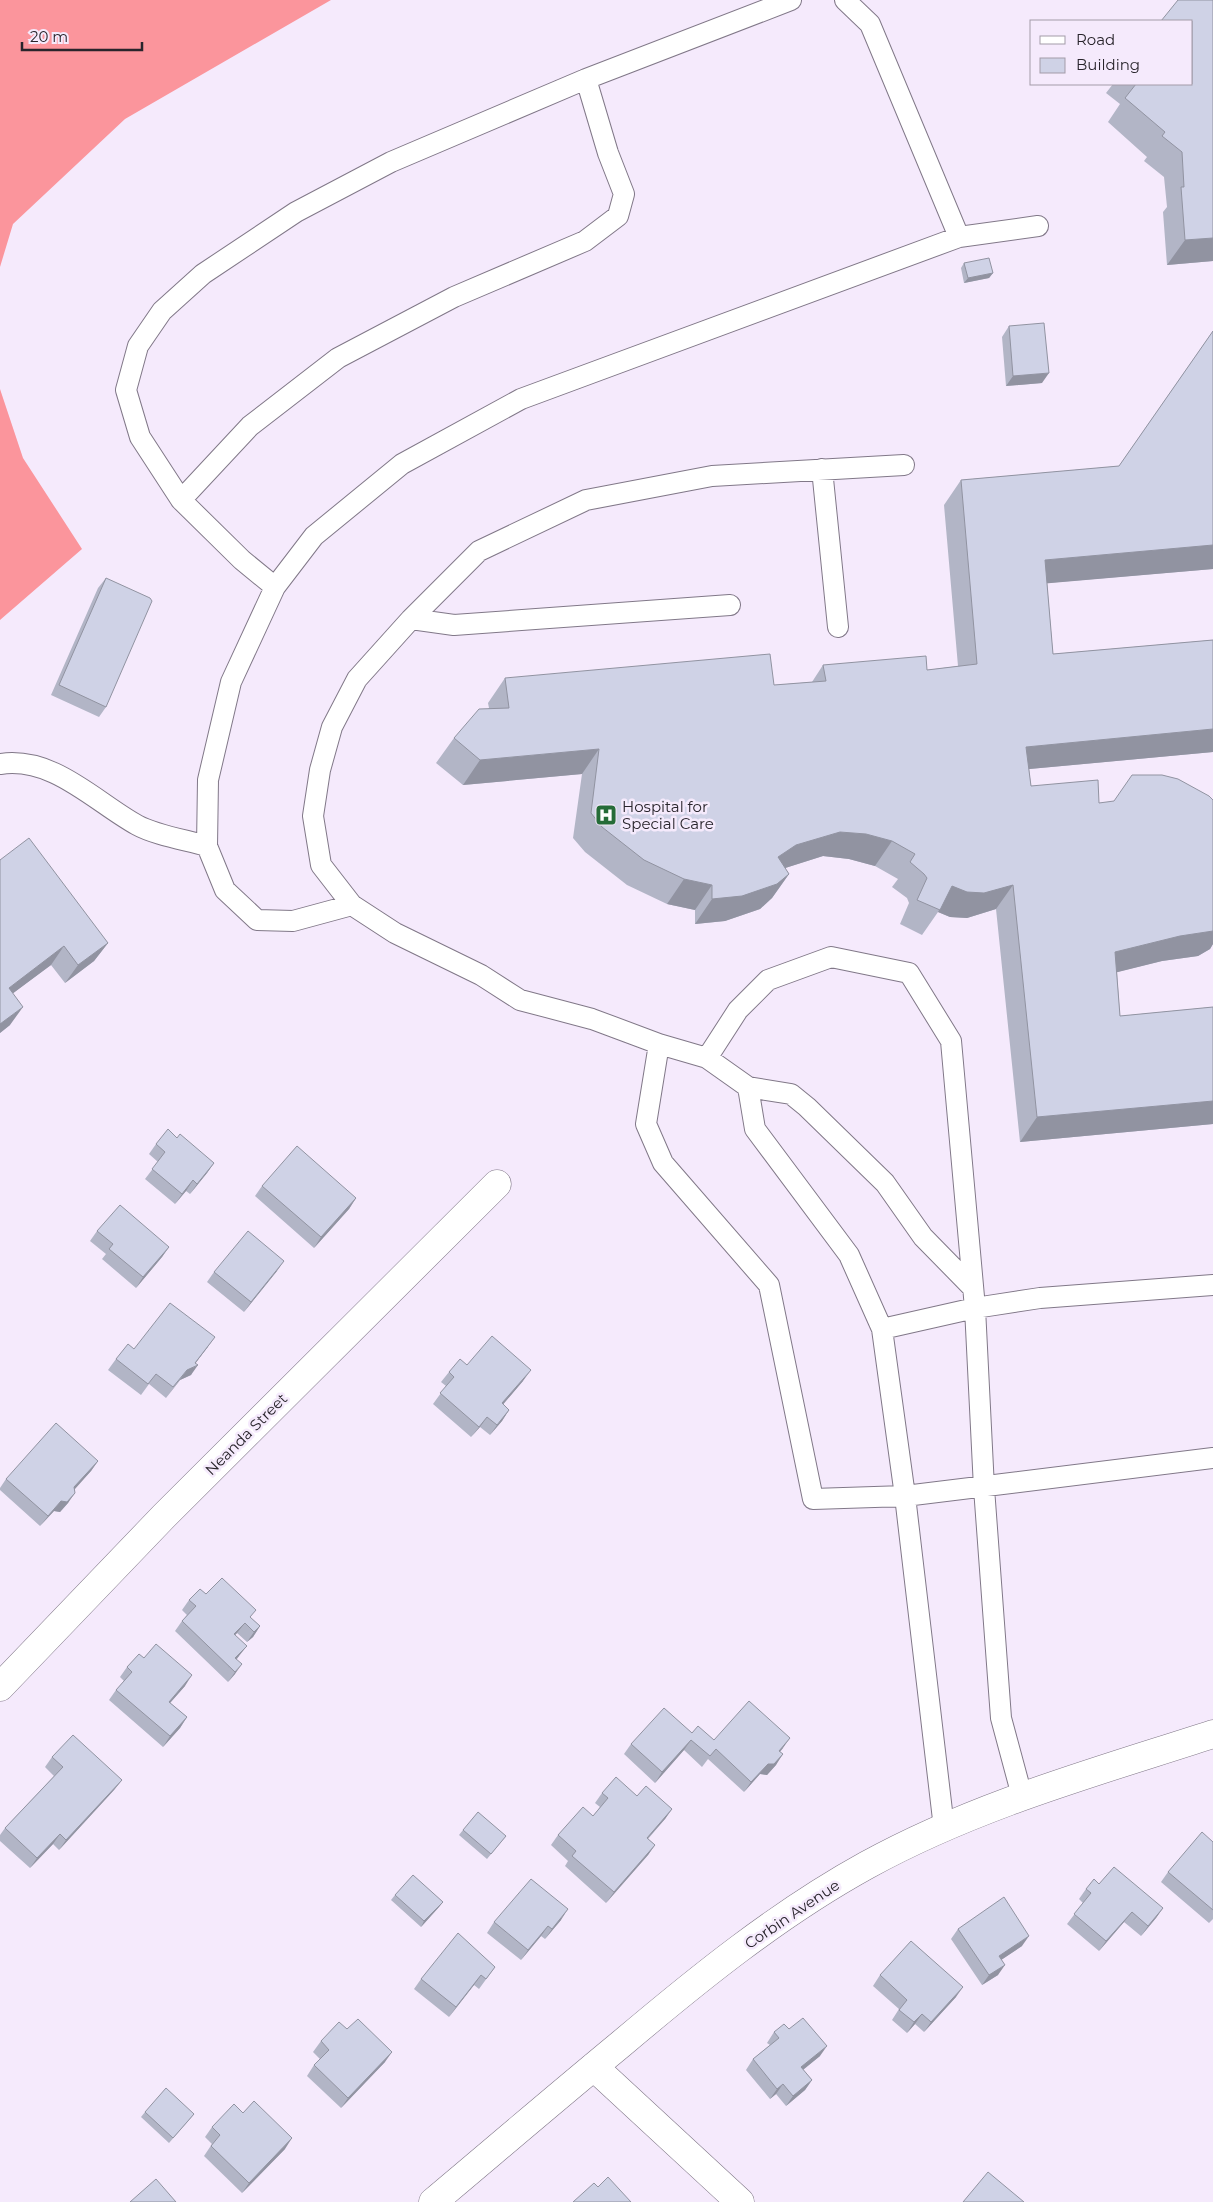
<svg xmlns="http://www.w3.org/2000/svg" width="1213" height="2202" font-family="Montserrat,sans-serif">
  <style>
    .forest { fill: #fb959c }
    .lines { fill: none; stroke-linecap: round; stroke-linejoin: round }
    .lane-casing { stroke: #817888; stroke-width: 22 }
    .street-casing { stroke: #817888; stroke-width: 29 }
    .secondary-casing { stroke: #817888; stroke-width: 29 }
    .lane { stroke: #fff; stroke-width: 20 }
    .street { stroke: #fff; stroke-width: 28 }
    .secondary { stroke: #fff; stroke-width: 28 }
    .wall { fill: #b2b5c6 }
    .shaded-wall { fill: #9193a1 }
    .building { fill: #cfd2e6; stroke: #9193a1 }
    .labels { text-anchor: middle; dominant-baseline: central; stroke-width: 5; stroke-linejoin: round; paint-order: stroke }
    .poi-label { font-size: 15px; fill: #28242b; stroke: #f5eafc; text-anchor: start }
    .street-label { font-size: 15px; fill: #28242b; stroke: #f5eafc }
  </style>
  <rect width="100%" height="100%" fill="#f5eafc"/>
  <path class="forest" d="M 0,0 L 331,0 L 125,119 L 13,224 L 0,267 Z
    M 0,389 L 23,458 L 82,549 L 0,620 Z"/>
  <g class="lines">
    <g class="lane-casing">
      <path id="lane" d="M 845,0 L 870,24 L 959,237
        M 904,465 L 712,476 L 586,500 L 479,551 L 411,619 L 357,679 L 332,727 L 320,770 L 313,816 L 321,865 L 352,905 L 395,933 L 481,975 L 520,1000 L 592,1019 L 659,1044 L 646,1124 L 663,1163 L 769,1285 L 813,1499 L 905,1496 L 1213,1458
        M 822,469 L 838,627
        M 181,500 L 250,426 L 338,358 L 454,297 L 585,241 L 618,216 L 624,194 L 608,153 L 586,79
        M 275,587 L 242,560 L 181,500 L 140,437 L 126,390 L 138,346 L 162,311 L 203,274 L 296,212 L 391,162 L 586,79 L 791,0
        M 411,619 L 454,625 L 730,605
        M 0,764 C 53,756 94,801 137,825 C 155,835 186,840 207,846
        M 352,905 L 293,921 L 257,920 L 225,890 L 207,846 L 208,780 L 231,682 L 275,587 L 314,536 L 402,464 L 521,399 L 959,237 L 1038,226
        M 659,1044 L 707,1058
        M 748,1087 L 755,1129 L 849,1255 L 882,1329 L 905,1496 L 944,1828
        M 972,1287 L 923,1237 L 885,1183 L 807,1107 L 791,1094 L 748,1087 L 707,1058 L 738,1010 L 768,980 L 831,957 L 909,973 L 951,1041 L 975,1308 L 984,1488 L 1001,1718 L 1022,1796
        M 882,1329 L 975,1308 L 1040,1298 L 1213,1285"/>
    </g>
    <g class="street-casing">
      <path id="street" d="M 0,1687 L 164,1516 L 497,1184
        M 594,2067 L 740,2202"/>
    </g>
    <g class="secondary-casing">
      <path id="secondary" d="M 433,2202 C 496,2149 558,2096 621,2044 C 698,1979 778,1914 867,1865 C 976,1805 1096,1772 1213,1734"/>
    </g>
    <use href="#lane" class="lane"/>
    <use href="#street" class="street"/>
    <use href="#secondary" class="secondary"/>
  </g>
  <path class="wall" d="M 1213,0 L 1213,261 L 1167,265 L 1163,212 L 1167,207 L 1164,177 L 1144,161 L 1147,157 L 1108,122 L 1120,104 L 1106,93 L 1113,84 L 1192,84 Z
    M 964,263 L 993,273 L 989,278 L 964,283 L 961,268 Z
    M 1009,326 L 1042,383 L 1006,386 L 1002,337 Z
    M 1213,331 L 1213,569 L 1047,583 L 1053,654 L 1213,640 L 1213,752 L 1029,769 L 1031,786 L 1099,803 L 1213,800 L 1213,944 L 1210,949 L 1198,956 L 1162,961 L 1117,972 L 1120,1016 L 1213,1007 L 1213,1124 L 1020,1142 L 996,909 L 967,918 L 950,917 L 938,912 L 922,935 L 900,924 L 909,903 L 907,898 L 892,887 L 898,879 L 875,866 L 849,859 L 823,856 L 785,868 L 789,874 L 772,898 L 760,909 L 725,921 L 695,924 L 695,910 L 667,904 L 627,885 L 585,852 L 573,838 L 582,774 L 463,785 L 436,763 L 454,738 L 489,708 L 488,703 L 505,678 L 774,685 L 812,682 L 823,665 L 927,670 L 958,666 L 944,505 L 961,480 L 1119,466 Z
    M 106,578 L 106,707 L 99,717 L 51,695 L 98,588 Z
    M 0,860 L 108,943 L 94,961 L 65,983 L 51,965 L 13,993 L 10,1025 L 0,1033 Z
    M 177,1138 L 214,1163 L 207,1173 L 190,1194 L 186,1191 L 175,1204 L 145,1179 L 158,1162 L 149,1154 L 156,1144 Z
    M 262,1186 L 356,1198 L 349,1209 L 314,1248 L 255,1196 Z
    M 97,1231 L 169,1247 L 162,1257 L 136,1288 L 102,1259 L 106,1254 L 90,1241 Z
    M 277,1271 L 244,1312 L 207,1282 L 214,1272 Z
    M 208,1347 L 195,1363 L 191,1375 L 180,1380 L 166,1398 L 149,1384 L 141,1395 L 108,1370 L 116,1359 L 134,1349 Z
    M 467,1365 L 523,1381 L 503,1404 L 509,1410 L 502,1421 L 490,1435 L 480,1427 L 471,1437 L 433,1404 L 446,1386 L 441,1382 L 449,1372 Z
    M 98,1461 L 91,1471 L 74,1489 L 68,1503 L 60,1512 L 54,1511 L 40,1526 L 0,1490 L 0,1488 L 6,1479 Z
    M 206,1594 L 251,1618 L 260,1626 L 253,1637 L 247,1642 L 237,1633 L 235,1635 L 239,1656 L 237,1659 L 235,1674 L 228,1682 L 175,1631 L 182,1621 L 187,1615 L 182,1610 L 189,1600 Z
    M 144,1658 L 185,1686 L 170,1703 L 187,1717 L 180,1728 L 163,1747 L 109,1700 L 116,1690 L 124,1681 L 120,1677 L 127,1667 Z
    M 692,1733 L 714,1740 L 783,1748 L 780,1752 L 776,1765 L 767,1775 L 760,1774 L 744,1792 L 708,1759 L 702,1767 L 684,1750 L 655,1783 L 624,1754 L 631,1744 Z
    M 52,1757 L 122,1780 L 114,1790 L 59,1850 L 53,1844 L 30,1868 L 0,1841 L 0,1835 L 5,1828 L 54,1776 L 45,1767 Z
    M 602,1793 L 637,1796 L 672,1809 L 665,1819 L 648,1839 L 655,1845 L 648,1855 L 606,1903 L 565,1866 L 568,1861 L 551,1845 L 558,1835 L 593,1816 L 600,1807 L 595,1803 Z
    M 463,1830 L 506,1836 L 487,1859 L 459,1835 Z
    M 1213,1842 L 1213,1919 L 1209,1923 L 1161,1882 L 1168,1872 Z
    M 1099,1884 L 1163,1908 L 1156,1918 L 1141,1936 L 1124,1922 L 1099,1951 L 1067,1924 L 1083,1903 L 1079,1899 L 1086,1889 Z
    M 395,1895 L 443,1902 L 439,1907 L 421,1927 L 391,1900 Z
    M 561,1920 L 545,1939 L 541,1936 L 521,1960 L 487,1933 L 494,1922 Z
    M 958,1929 L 1022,1946 L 1001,1960 L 998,1975 L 982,1985 L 951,1939 Z
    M 495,1967 L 479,1989 L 474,1985 L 449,2017 L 414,1989 L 421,1979 Z
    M 880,1975 L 956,1997 L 924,2032 L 915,2024 L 907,2033 L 892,2020 L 899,2009 L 873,1986 Z
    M 347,2029 L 385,2062 L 341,2108 L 307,2076 L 314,2065 L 320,2059 L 313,2052 L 321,2041 Z
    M 789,2029 L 820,2056 L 803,2070 L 812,2080 L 805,2090 L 786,2106 L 776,2094 L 770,2099 L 746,2070 L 753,2059 L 770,2045 L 767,2043 L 774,2032 Z
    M 145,2112 L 194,2114 L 190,2119 L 169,2143 L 141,2117 Z
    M 212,2127 L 285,2149 L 242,2193 L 204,2156 L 212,2144 L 205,2137 Z"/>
  <path class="shaded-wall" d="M 1213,238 L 1213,261 L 1167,265 L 1185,240 Z
    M 993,273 L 989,278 L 964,283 L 968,278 Z
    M 1049,373 L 1042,383 L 1006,386 L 1013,376 Z
    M 1213,545 L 1213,569 L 1028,585 L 1045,560 Z
    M 1213,729 L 1213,752 L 1009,771 L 1026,747 Z
    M 599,749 L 582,774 L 463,785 L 480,760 Z
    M 840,832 L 866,834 L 892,841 L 875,866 L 849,859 L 823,856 L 779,870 L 778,857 L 796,845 Z
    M 789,874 L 772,898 L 760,909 L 725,921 L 695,924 L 712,899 Z
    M 684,879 L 712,885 L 695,910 L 667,904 Z
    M 1013,885 L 996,909 L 967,918 L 950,917 L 938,912 L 952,886 Z
    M 1213,931 L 1213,944 L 1210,949 L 1198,956 L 1162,961 L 1098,977 L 1115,952 L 1180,936 Z
    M 108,943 L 94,961 L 65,983 L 78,965 Z
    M 64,946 L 51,965 L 0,1003 L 9,988 Z
    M 23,1007 L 10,1025 L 0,1033 L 0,1024 Z
    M 1213,1101 L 1213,1124 L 1020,1142 L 1037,1117 Z
    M 214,1163 L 207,1173 L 190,1194 L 197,1184 Z
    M 193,1180 L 186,1191 L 175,1204 L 182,1194 Z
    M 356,1198 L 349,1209 L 314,1248 L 321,1237 Z
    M 169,1247 L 162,1257 L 136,1288 L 143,1277 Z
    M 284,1261 L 277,1271 L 244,1312 L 251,1302 Z
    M 215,1337 L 192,1368 L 198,1365 L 191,1375 L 180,1380 L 166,1398 L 187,1370 Z
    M 531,1370 L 523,1381 L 495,1414 L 502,1403 Z
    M 509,1410 L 502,1421 L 490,1435 L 497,1425 Z
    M 487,1417 L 480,1427 L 471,1437 Z
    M 98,1461 L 91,1471 L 67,1498 L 74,1487 Z
    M 75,1493 L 68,1503 L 60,1512 L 54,1511 L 40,1526 L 48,1516 L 61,1501 Z
    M 245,1623 L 237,1633 L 227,1644 L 234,1634 Z
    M 260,1626 L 253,1637 L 247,1642 L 254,1632 Z
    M 247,1646 L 239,1656 L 228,1668 L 235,1658 Z
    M 242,1664 L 235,1674 L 228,1682 L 235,1672 Z
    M 192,1675 L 185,1686 L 162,1712 L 169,1702 Z
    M 187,1717 L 180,1728 L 163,1747 L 170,1736 Z
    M 790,1738 L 783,1748 L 772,1761 L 779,1751 Z
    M 691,1740 L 684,1750 L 655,1783 L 662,1772 Z
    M 783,1754 L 776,1765 L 767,1775 L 760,1774 L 744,1792 L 751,1782 L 768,1764 Z
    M 122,1780 L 114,1790 L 59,1850 L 66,1840 Z
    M 672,1809 L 665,1819 L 639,1848 L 647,1838 Z
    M 60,1834 L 53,1844 L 30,1868 L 37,1858 Z
    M 655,1845 L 648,1855 L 606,1903 L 614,1892 Z
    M 443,1902 L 439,1907 L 421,1927 L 424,1921 Z
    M 1163,1908 L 1156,1918 L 1141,1936 L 1148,1926 Z
    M 568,1909 L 561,1920 L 545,1939 L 552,1929 Z
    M 1132,1912 L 1124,1922 L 1099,1951 L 1106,1941 Z
    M 548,1926 L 541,1936 L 521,1960 L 528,1950 Z
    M 1029,1936 L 1022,1946 L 992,1966 L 999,1956 Z
    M 1005,1965 L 998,1975 L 982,1985 L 989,1975 Z
    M 481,1975 L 474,1985 L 449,2017 L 456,2007 Z
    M 963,1987 L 956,1997 L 924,2032 L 931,2022 Z
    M 922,2014 L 915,2024 L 907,2033 L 914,2022 Z
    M 827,2046 L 820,2056 L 794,2077 L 801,2067 Z
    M 392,2052 L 385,2062 L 341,2108 L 348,2098 Z
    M 812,2080 L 805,2090 L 786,2106 L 793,2096 Z
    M 783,2084 L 776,2094 L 770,2099 L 777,2089 Z
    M 292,2138 L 285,2149 L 242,2193 L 249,2183 Z"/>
  <path class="building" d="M 1178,0 L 1213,0 L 1213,238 L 1185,240 L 1181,187 L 1184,187 L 1182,152 L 1162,136 L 1165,132 L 1125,98 L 1136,84 L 1192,84 L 1192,21 L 1161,21 Z
    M 989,258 L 993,273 L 968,278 L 964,263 Z
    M 1044,323 L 1049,373 L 1013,376 L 1009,326 Z
    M 1213,331 L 1213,545 L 1045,560 L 1053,654 L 1213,640 L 1213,729 L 1026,747 L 1031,786 L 1098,780 L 1099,803 L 1114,801 L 1132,775 L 1162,775 L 1178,779 L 1209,796 L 1213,800 L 1213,931 L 1180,936 L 1115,952 L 1120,1016 L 1213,1007 L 1213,1101 L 1037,1117 L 1013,885 L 984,893 L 967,892 L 952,886 L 940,910 L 917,900 L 927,878 L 924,874 L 910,862 L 915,854 L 892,841 L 866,834 L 840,832 L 796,845 L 778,857 L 789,874 L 777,884 L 742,896 L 712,899 L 712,885 L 684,879 L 644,860 L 602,827 L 591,813 L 599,749 L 480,760 L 454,738 L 479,709 L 509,708 L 505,678 L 770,654 L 774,685 L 826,681 L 823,665 L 926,656 L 927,670 L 977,664 L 961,480 L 1119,466 Z
    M 106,578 L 150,598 L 152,601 L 106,707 L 59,685 Z
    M 29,838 L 108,943 L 78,965 L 64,946 L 9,988 L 23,1007 L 0,1024 L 0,860 Z
    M 168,1129 L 177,1138 L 180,1134 L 214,1163 L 197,1184 L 193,1180 L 182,1194 L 152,1169 L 165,1152 L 156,1144 Z
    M 297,1146 L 356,1198 L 321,1237 L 262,1186 Z
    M 120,1205 L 169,1247 L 143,1277 L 109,1249 L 113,1244 L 97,1231 Z
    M 248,1231 L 284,1261 L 251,1302 L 214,1272 Z
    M 170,1303 L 215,1337 L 195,1363 L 198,1365 L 187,1370 L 173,1387 L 156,1374 L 148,1384 L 116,1359 L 128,1344 L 134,1349 Z
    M 492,1336 L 531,1370 L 502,1403 L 509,1410 L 497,1425 L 487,1417 L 479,1427 L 440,1393 L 454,1377 L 449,1372 L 460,1359 L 467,1365 Z
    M 56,1423 L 98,1461 L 74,1487 L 75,1493 L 67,1502 L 61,1501 L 48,1516 L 6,1479 Z
    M 222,1578 L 256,1610 L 250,1617 L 260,1626 L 254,1632 L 245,1623 L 234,1634 L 247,1646 L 235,1658 L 242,1664 L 235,1672 L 182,1621 L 196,1606 L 189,1600 L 200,1589 L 206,1594 Z
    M 156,1644 L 192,1675 L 169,1702 L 187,1717 L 170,1736 L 116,1690 L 132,1672 L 127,1667 L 139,1654 L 144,1658 Z
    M 749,1701 L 790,1738 L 779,1751 L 783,1754 L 774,1764 L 768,1764 L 751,1782 L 716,1749 L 710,1756 L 691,1740 L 662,1772 L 631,1744 L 664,1708 L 692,1733 L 698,1726 L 714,1740 Z
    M 73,1735 L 122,1780 L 66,1840 L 60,1834 L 37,1858 L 5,1828 L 63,1767 L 52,1757 Z
    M 616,1777 L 637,1796 L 646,1786 L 672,1809 L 647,1838 L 655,1845 L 614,1892 L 572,1856 L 576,1851 L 558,1835 L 583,1807 L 593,1816 L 608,1798 L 602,1793 Z
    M 478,1812 L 506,1836 L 491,1854 L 463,1830 Z
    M 1202,1832 L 1213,1842 L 1213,1910 L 1168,1872 Z
    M 1114,1867 L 1163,1908 L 1148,1926 L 1132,1912 L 1106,1941 L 1074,1914 L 1091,1893 L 1086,1889 L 1094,1879 L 1099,1884 Z
    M 413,1875 L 443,1902 L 424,1921 L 395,1895 Z
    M 531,1879 L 568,1909 L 552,1929 L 548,1926 L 528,1950 L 494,1922 Z
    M 1004,1897 L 1029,1936 L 999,1956 L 1005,1965 L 989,1975 L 958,1929 Z
    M 458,1933 L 495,1967 L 486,1979 L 481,1975 L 456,2007 L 421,1979 Z
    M 911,1941 L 963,1987 L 931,2022 L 922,2014 L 914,2022 L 899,2010 L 907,2000 L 880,1975 Z
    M 803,2018 L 827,2046 L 801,2067 L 812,2080 L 793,2096 L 783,2084 L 777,2089 L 753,2059 L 779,2038 L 774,2032 L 784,2024 L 789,2029 Z
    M 358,2019 L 392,2052 L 348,2098 L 314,2065 L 329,2050 L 321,2041 L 339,2022 L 347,2029 Z
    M 166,2088 L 194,2114 L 173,2138 L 145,2112 Z
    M 254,2101 L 292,2138 L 249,2183 L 211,2146 L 220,2135 L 212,2127 L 234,2104 L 243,2113 Z
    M 988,2172 L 1024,2202 L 963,2202 Z
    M 608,2177 L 631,2202 L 573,2202 L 594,2183 L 598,2187 Z
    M 156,2179 L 176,2202 L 130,2202 Z"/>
  <defs>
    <g id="hospital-square" transform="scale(1.125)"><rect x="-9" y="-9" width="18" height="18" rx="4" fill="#256c38" stroke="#f5eafc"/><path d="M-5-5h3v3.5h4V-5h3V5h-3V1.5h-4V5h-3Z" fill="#fff"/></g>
  </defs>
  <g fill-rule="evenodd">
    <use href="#hospital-square" x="606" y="815"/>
  </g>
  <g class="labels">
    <g class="poi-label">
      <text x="622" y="806">Hospital for<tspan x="622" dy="17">Special Care</tspan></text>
    </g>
    <g class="street-label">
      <text transform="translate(246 1434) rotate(-45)">Neanda Street</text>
      <text transform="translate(792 1914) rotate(-34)">Corbin Avenue</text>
    </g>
  </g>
  <rect x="1030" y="20" width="162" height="65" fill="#f5eafc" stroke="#a39ba8"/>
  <rect x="1040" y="36" width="25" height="8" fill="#ffffff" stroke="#a39ba8"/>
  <text x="1076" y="45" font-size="15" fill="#28242b">Road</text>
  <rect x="1040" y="58" width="25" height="15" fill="#cfd2e6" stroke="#a39ba8"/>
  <text x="1076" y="70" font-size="15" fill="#28242b">Building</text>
  <path d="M22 42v8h120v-8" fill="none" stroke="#28242b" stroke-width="2.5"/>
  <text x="30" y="42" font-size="15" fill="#28242b" stroke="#f5eafc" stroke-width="4" paint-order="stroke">20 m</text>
</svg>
